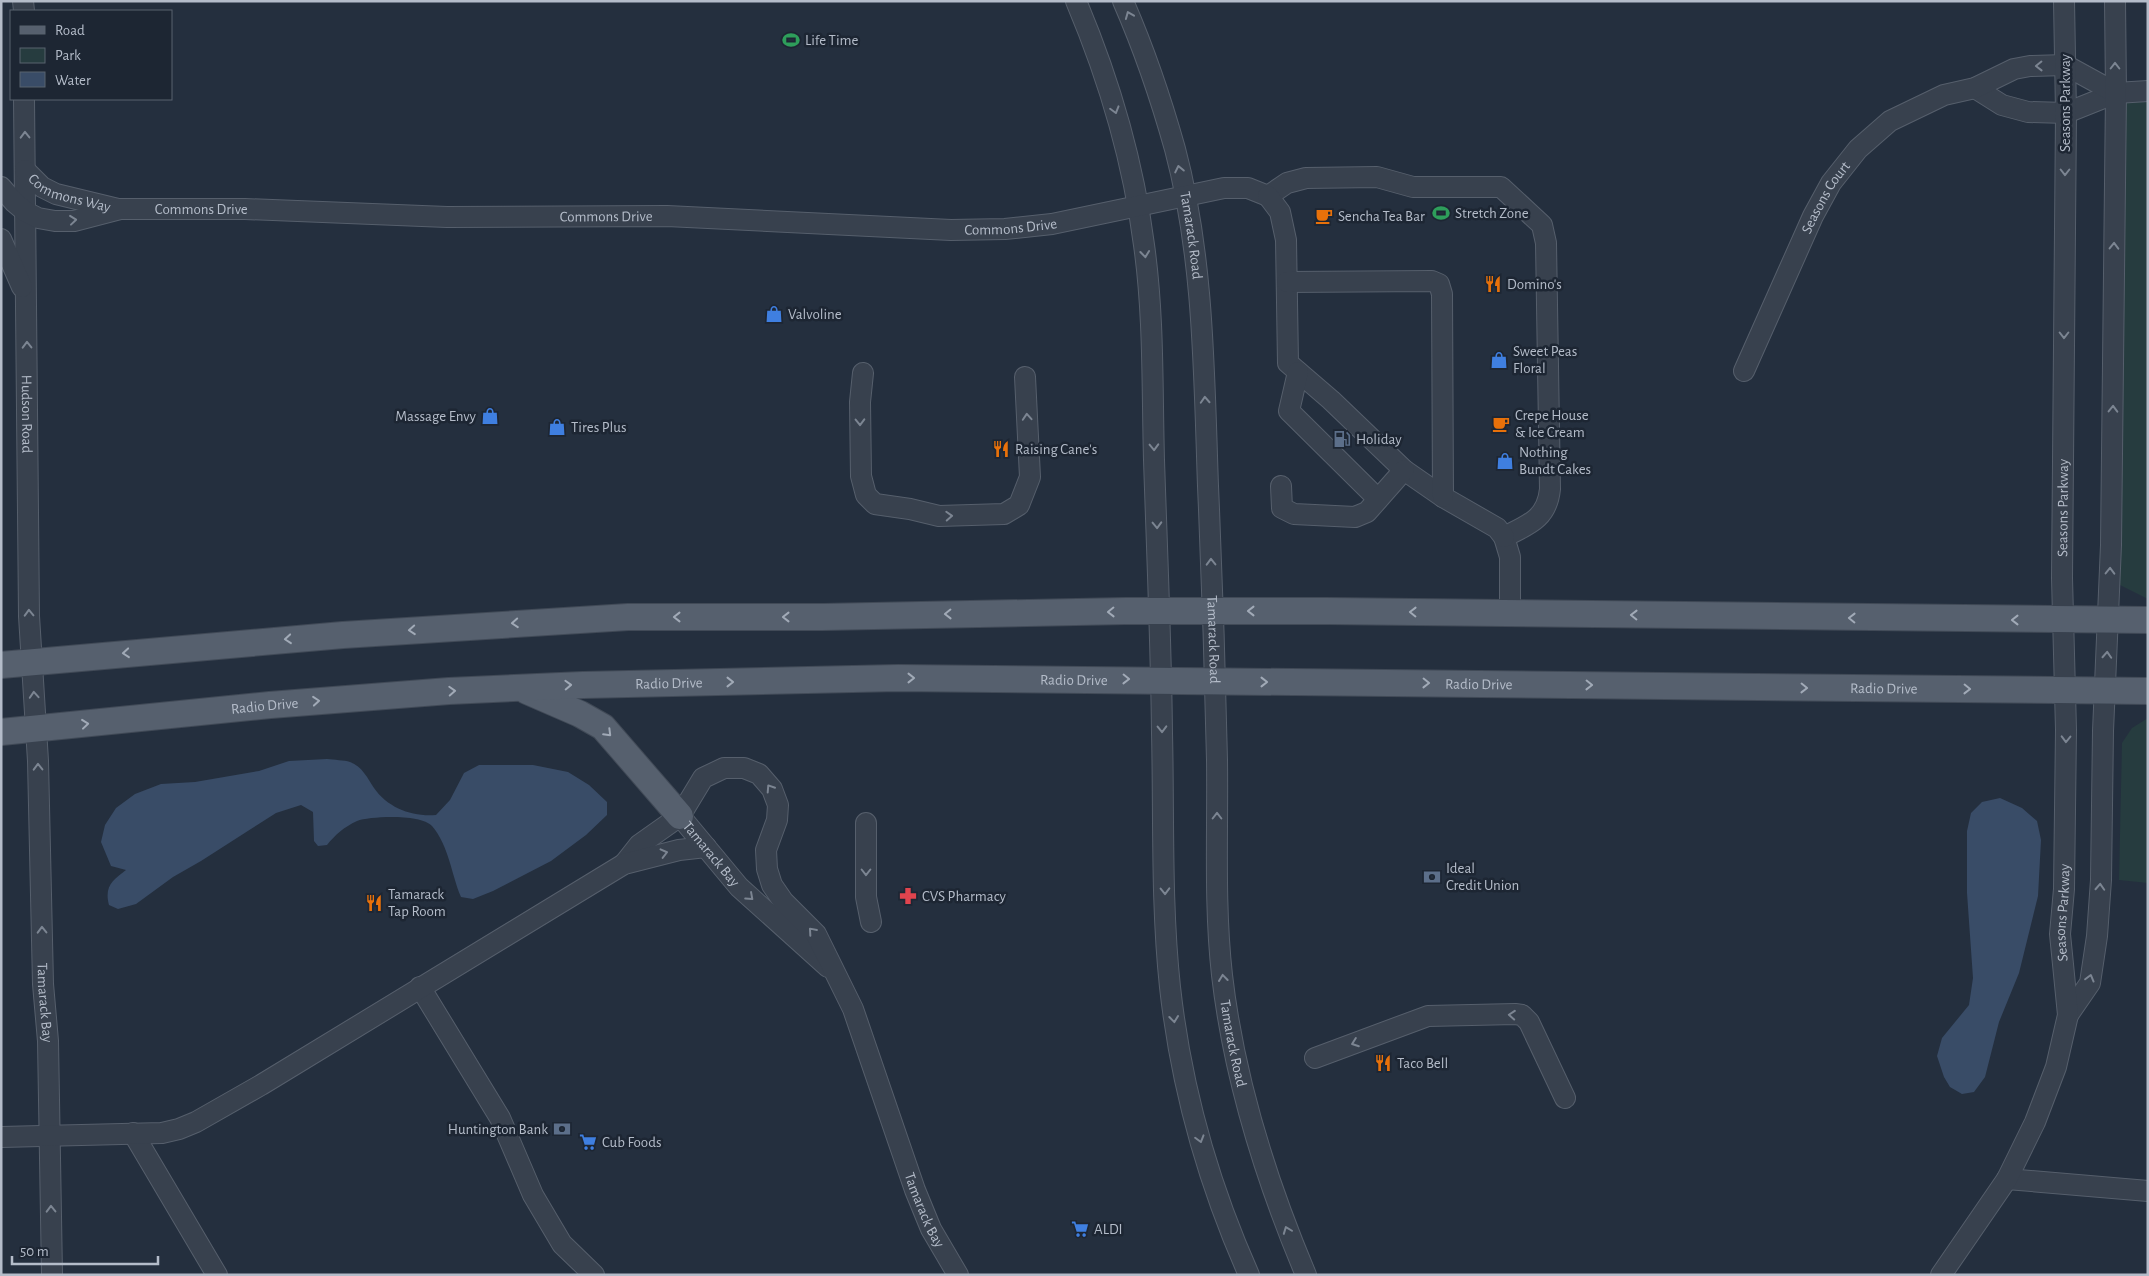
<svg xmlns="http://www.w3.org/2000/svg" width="2149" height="1276" font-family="'Alegreya Sans',sans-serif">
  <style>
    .green { fill: #263c3f }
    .water { fill: #394c67 }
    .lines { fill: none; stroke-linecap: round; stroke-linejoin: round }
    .minor-casing { stroke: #565f6c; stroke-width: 22 }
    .major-casing { stroke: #414a57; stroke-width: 28 }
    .minor { stroke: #38414e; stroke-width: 20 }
    .major { stroke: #56606e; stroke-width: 26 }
    .oneway { stroke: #7c8592 }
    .oneway2 { stroke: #a1aab7 }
    .labels { text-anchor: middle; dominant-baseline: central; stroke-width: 5; stroke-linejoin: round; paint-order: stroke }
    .poi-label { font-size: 15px; fill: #b4bcc9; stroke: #1d2633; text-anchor: start }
    .street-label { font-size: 15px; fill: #b4bcc9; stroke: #1d2633 }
  </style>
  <rect width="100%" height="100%" fill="#242f3e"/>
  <path class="green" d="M 2148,91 L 2148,599 L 2110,580 L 2116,93 Z
    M 2148,718 L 2148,883 L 2119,880 L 2122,743 L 2132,728 Z"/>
  <path class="water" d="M 327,759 C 334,760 344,760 350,762 C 362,766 368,779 374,788 C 388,808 412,817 436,815 L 450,800 L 464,773 L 479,765 L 533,765 L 568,772 L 589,785 L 607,802 L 607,815 L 586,835 L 551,861 L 493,891 L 473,899 L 461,897 C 451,873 449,846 432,826 C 421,814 371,816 357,821 C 344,827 335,835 327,845 L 318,846 L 314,841 L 313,812 L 301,805 L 276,813 L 201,861 L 173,877 L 136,904 L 118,909 L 109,905 C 104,886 113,880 126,870 L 111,866 L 101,842 L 105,825 L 116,808 L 135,794 L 161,784 L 195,782 L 259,771 L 289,761 Z
    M 2000,798 L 2022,808 L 2037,821 L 2041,840 L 2038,896 L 2019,973 L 1999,1022 L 1985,1077 L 1974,1092 L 1962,1094 L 1950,1087 L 1944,1077 L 1937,1056 L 1942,1038 L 1969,1005 L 1973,978 L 1967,893 L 1967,831 L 1971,813 L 1982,802 Z"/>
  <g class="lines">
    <g class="minor-casing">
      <g id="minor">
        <path d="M 23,1 L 24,11"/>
        <path d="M 1076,1 C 1109,79 1133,160 1144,245 C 1154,316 1152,388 1154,460 C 1157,551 1161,642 1162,733 C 1164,817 1161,903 1170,987 C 1181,1087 1208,1183 1249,1275"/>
        <path id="s1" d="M 1123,1 C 1144,49 1161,99 1175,149 C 1204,258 1204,374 1208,486 C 1212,577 1215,668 1217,760 C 1218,831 1214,903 1222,975 C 1234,1079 1265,1178 1306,1275"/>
        <path d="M 1975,88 L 2002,105 L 2028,112 L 2066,113 L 2116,93 L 2148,91"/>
        <path id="s2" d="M 24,99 L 29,616 L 38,761 L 43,984 L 48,1041 L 52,1275"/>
        <path id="s3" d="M 25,170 L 42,187 L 56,194 L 118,209"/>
        <path id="s4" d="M 1,187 L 14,202 L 26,212 L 38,218 L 55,221 L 74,221 L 120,209 L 245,209 L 447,217 L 667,216 L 951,230 L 1005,229 L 1052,224 L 1224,188 L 1248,188 L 1268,196 L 1287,183 L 1306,178 L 1377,177 L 1413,187 L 1501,187 L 1542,225 L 1546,243 L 1550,489 C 1547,519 1528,525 1504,537 L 1510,557 L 1510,613"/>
        <path d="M 1268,196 L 1280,212 L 1286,240 L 1288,363 L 1331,400 L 1404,470 L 1443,497 L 1497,528 L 1504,537"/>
        <path d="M 1,239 L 22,287"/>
        <path d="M 1287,282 L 1432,281 L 1439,284 L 1442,294 L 1443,497"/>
        <path id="s5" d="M 1744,371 L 1813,216 L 1831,183 L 1858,149 L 1890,121 L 1944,95 L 1975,88 L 2014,69 L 2030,66 L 2065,65 L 2116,93"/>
        <path d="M 1298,372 L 1289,411 L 1378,499"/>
        <path d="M 863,373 L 860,402 L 861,476 L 866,495 L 875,504 L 910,509 L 939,516 L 1004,514 L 1019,505 L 1030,477 L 1025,377"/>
        <path d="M 1281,486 L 1282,508 L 1294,514 L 1355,517 L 1367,512 L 1404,470"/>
        <path id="s6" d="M 680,816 L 739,887 L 828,967"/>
        <path d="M 866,823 L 866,897 L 871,922"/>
        <path id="s7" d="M 624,864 L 639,845 L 680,816 L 703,778 L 724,768 L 744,768 L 759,774 L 772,789 L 778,805 L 777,820 L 766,850 L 767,869 L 772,885 L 783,901 L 816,934 L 853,1009 L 915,1190 L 931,1229 L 958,1275"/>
        <path d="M 420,987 L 500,1118 L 533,1195 L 562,1244 L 594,1275"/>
        <path d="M 2068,1015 L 2090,983 L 2097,936 L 2101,880 L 2103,731 L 2111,545 L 2116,93 L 2115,1"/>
        <path d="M 1315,1058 L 1428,1016 L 1515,1014 L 1522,1015 L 1529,1022 L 1565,1098"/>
        <path d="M 133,1133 L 217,1275"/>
        <path d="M 1,1137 L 162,1133 L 179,1129 L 196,1122 L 261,1085 L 624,864 L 679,850 L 706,847"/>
        <path d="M 2007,1179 L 2148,1191"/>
        <path id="s8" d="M 1941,1275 L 2007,1179 L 2035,1122 L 2056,1067 L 2068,1015 L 2060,934 L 2064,889 L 2066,730 L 2062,578 L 2066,113 L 2064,1"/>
      </g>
    </g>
    <g class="major-casing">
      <g id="major">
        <path d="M 1,665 L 343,635 L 628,617 L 823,617 L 1125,611 L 1328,611 L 2148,620"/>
        <path d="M 527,691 L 580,714 L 603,727 L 680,816"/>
        <path id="s9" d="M 1,732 L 270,705 L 449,691 L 583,685 L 898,678 L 2148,691"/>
      </g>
    </g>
    <use href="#minor" class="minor"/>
    <use href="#major" class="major"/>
  </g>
  <defs><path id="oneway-chevron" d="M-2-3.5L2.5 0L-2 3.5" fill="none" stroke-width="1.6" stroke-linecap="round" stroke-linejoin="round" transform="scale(1.25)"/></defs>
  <g class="oneway">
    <use href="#oneway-chevron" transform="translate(1129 15) rotate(-112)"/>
    <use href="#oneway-chevron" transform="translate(2039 66) rotate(179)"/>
    <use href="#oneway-chevron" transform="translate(2115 66) rotate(-90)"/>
    <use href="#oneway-chevron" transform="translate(1115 110) rotate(74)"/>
    <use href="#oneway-chevron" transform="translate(25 135) rotate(-91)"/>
    <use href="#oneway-chevron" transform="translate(1179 169) rotate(-102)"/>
    <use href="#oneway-chevron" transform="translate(2065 172) rotate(90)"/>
    <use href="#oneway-chevron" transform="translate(73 220) rotate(-6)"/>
    <use href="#oneway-chevron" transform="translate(2114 246) rotate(-89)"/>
    <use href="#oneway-chevron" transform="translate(1145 254) rotate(84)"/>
    <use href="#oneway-chevron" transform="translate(2064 335) rotate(90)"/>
    <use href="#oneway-chevron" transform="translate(27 345) rotate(-91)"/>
    <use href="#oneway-chevron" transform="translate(1205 400) rotate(-93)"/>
    <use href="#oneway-chevron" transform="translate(2113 409) rotate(-89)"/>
    <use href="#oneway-chevron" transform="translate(1027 417) rotate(-94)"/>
    <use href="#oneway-chevron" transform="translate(860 422) rotate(89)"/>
    <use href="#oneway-chevron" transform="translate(1154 447) rotate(88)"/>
    <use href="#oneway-chevron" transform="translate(949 516) rotate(-3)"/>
    <use href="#oneway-chevron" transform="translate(1157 525) rotate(88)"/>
    <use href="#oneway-chevron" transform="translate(1211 562) rotate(-91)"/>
    <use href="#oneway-chevron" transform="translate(2110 571) rotate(-89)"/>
    <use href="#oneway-chevron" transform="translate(29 613) rotate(-92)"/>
    <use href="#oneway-chevron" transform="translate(2107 655) rotate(-87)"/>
    <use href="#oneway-chevron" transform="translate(34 695) rotate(-94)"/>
    <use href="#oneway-chevron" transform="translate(1162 729) rotate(89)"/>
    <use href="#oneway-chevron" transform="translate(2066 739) rotate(91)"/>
    <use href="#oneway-chevron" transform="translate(38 767) rotate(-91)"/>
    <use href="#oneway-chevron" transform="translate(770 788) rotate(-123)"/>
    <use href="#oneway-chevron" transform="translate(1217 816) rotate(-90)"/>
    <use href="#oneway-chevron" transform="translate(664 853) rotate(-14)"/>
    <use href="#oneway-chevron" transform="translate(866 872) rotate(90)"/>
    <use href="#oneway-chevron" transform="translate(2100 887) rotate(-87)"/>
    <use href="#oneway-chevron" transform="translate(1165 891) rotate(89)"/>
    <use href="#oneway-chevron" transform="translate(750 897) rotate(42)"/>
    <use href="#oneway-chevron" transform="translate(42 930) rotate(-91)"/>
    <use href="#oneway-chevron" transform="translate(812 931) rotate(-131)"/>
    <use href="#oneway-chevron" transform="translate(1223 978) rotate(-97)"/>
    <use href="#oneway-chevron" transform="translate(2090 978) rotate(-75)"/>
    <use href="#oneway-chevron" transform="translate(1512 1015) rotate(-176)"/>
    <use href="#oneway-chevron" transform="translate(1174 1019) rotate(83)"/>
    <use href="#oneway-chevron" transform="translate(1355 1043) rotate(160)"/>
    <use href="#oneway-chevron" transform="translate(1200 1139) rotate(74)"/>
    <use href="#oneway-chevron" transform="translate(51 1209) rotate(-91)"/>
    <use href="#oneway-chevron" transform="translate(1287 1230) rotate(-111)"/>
  </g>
  <g class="oneway2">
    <use href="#oneway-chevron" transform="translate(1251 611) rotate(-180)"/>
    <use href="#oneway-chevron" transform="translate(1111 612) rotate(179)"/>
    <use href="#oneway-chevron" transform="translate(1413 612) rotate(-179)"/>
    <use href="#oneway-chevron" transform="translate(948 614) rotate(179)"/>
    <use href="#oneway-chevron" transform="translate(1634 615) rotate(-179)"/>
    <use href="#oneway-chevron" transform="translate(677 617) rotate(180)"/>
    <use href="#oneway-chevron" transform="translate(786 617) rotate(180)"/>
    <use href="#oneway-chevron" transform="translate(1852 618) rotate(-179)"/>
    <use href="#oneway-chevron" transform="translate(2015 620) rotate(-180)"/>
    <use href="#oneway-chevron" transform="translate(515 623) rotate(176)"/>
    <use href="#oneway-chevron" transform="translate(412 630) rotate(176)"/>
    <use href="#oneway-chevron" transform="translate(288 639) rotate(175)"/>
    <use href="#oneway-chevron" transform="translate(126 653) rotate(175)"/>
    <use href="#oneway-chevron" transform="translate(911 678)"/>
    <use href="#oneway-chevron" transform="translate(1126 679) rotate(1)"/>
    <use href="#oneway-chevron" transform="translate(730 682)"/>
    <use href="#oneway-chevron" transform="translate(1264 682)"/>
    <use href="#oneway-chevron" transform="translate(1426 683) rotate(1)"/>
    <use href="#oneway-chevron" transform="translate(568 685) rotate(-2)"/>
    <use href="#oneway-chevron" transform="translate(1589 685) rotate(1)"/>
    <use href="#oneway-chevron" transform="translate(1804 688) rotate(1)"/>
    <use href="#oneway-chevron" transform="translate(1967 689) rotate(1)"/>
    <use href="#oneway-chevron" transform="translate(452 691) rotate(-3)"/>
    <use href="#oneway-chevron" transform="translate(316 701) rotate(-5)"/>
    <use href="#oneway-chevron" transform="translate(85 724) rotate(-6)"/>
    <use href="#oneway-chevron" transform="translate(608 733) rotate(45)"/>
  </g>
  <defs>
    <g id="stadium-bare" transform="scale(1.35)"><path d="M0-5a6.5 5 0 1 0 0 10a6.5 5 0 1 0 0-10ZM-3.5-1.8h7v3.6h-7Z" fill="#2e9e5b" stroke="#1d2633" stroke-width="2.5" paint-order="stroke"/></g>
    <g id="cafe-bare" transform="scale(1.35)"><path d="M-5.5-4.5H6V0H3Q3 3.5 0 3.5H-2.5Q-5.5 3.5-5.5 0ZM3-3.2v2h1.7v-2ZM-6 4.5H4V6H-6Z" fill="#e8710a" stroke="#1d2633" stroke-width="2.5" paint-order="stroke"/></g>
    <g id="restaurant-bare" transform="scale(1.35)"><path d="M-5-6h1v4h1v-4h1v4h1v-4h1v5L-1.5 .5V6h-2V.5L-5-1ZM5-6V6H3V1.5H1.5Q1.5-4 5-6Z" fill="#e8710a" stroke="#1d2633" stroke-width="2.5" paint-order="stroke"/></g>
    <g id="shop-bare" transform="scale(1.35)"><path d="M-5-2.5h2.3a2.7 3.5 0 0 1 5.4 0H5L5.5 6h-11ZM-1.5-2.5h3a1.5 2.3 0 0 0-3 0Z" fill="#3f7fe0" stroke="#1d2633" stroke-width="2.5" paint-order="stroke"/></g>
    <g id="fuel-bare" transform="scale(1.35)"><path d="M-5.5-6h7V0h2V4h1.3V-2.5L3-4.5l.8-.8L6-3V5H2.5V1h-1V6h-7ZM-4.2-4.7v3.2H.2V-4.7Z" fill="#5c6f8a" stroke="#1d2633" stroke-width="2.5" paint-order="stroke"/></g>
    <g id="bank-bare" transform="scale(1.35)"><path d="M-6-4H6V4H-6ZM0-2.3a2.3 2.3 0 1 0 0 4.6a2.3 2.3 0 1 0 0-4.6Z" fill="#5c6f8a" stroke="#1d2633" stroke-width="2.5" paint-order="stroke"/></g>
    <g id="pharmacy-bare" transform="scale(1.35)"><path d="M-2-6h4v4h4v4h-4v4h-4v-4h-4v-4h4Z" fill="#e0444e" stroke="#1d2633" stroke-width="2.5" paint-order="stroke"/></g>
    <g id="supermarket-bare" transform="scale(1.35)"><path d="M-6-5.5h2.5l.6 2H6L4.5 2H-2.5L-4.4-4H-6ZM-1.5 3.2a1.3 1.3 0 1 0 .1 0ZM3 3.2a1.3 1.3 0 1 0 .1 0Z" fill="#3f7fe0" stroke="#1d2633" stroke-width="2.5" paint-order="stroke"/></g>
  </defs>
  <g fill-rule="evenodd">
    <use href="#stadium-bare" x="791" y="40"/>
    <use href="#stadium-bare" x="1441" y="213"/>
    <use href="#cafe-bare" x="1324" y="216"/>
    <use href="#restaurant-bare" x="1493" y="284"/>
    <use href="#shop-bare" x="774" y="314"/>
    <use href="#shop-bare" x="1499" y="360"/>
    <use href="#shop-bare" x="490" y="416"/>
    <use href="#cafe-bare" x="1501" y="424"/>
    <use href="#shop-bare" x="557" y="427"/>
    <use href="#fuel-bare" x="1342" y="439"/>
    <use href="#restaurant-bare" x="1001" y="449"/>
    <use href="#shop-bare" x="1505" y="461"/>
    <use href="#bank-bare" x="1432" y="877"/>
    <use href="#pharmacy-bare" x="908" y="896"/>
    <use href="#restaurant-bare" x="374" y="903"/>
    <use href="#restaurant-bare" x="1383" y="1063"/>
    <use href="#bank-bare" x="562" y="1129"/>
    <use href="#supermarket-bare" x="588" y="1142"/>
    <use href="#supermarket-bare" x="1080" y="1229"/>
  </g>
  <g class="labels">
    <g class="poi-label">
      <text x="805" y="40">Life Time</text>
      <text x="1455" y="213">Stretch Zone</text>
      <text x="1338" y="216">Sencha Tea Bar</text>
      <text x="1507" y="284">Domino's</text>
      <text x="788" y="314">Valvoline</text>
      <text x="1513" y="351">Sweet Peas<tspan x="1513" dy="17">Floral</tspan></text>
      <text x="1515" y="415">Crepe House<tspan x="1515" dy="17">&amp; Ice Cream</tspan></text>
      <text x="476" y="416" text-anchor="end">Massage Envy</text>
      <text x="571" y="427">Tires Plus</text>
      <text x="1356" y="439">Holiday</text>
      <text x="1015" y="449">Raising Cane's</text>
      <text x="1519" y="452">Nothing<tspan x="1519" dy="17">Bundt Cakes</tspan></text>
      <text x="1446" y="868">Ideal<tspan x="1446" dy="17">Credit Union</tspan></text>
      <text x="388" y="894">Tamarack<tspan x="388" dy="17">Tap Room</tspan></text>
      <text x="922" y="896">CVS Pharmacy</text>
      <text x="1397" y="1063">Taco Bell</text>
      <text x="548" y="1129" text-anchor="end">Huntington Bank</text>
      <text x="602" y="1142">Cub Foods</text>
      <text x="1094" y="1229">ALDI</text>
    </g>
    <g class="street-label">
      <text transform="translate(2065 103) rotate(-90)">Seasons Parkway</text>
      <text stroke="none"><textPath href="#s3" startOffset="52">Commons Way</textPath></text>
      <text stroke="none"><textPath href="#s5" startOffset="192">Seasons Court</textPath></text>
      <text stroke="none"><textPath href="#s4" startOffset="214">Commons Drive</textPath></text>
      <text stroke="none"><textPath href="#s4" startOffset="619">Commons Drive</textPath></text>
      <text stroke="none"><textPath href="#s4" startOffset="1024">Commons Drive</textPath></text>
      <text stroke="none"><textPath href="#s1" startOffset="245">Tamarack Road</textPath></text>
      <text stroke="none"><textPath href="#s2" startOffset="315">Hudson Road</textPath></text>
      <text stroke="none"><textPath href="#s8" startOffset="800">Seasons Parkway</textPath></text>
      <text stroke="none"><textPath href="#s1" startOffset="650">Tamarack Road</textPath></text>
      <text stroke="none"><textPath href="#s9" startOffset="1075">Radio Drive</textPath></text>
      <text stroke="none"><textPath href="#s9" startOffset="670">Radio Drive</textPath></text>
      <text stroke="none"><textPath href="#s9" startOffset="1480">Radio Drive</textPath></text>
      <text stroke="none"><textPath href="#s9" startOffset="1885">Radio Drive</textPath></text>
      <text stroke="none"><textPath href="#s9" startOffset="265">Radio Drive</textPath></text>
      <text stroke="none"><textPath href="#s6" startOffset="49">Tamarack Bay</textPath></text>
      <text stroke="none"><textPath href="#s8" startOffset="395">Seasons Parkway</textPath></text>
      <text stroke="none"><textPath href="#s2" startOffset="904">Tamarack Bay</textPath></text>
      <text stroke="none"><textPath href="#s1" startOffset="1055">Tamarack Road</textPath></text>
      <text stroke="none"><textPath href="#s7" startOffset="661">Tamarack Bay</textPath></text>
    </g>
  </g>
  <rect width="2149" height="1276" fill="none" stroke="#b4bcc9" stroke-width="5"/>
  <rect x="10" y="10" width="162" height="90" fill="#1d2633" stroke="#59626f"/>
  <rect x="20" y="26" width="25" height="8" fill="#56606e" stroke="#59626f"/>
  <text x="55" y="35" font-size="15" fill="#b4bcc9">Road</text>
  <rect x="20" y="48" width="25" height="15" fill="#263c3f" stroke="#59626f"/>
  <text x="55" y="60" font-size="15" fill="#b4bcc9">Park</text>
  <rect x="20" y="72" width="25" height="15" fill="#394c67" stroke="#59626f"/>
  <text x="55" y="85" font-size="15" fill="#b4bcc9">Water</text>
  <path d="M12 1256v8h146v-8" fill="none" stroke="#b4bcc9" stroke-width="2.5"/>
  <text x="20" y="1256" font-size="15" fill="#b4bcc9" stroke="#1d2633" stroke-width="4" paint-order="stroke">50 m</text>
</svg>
